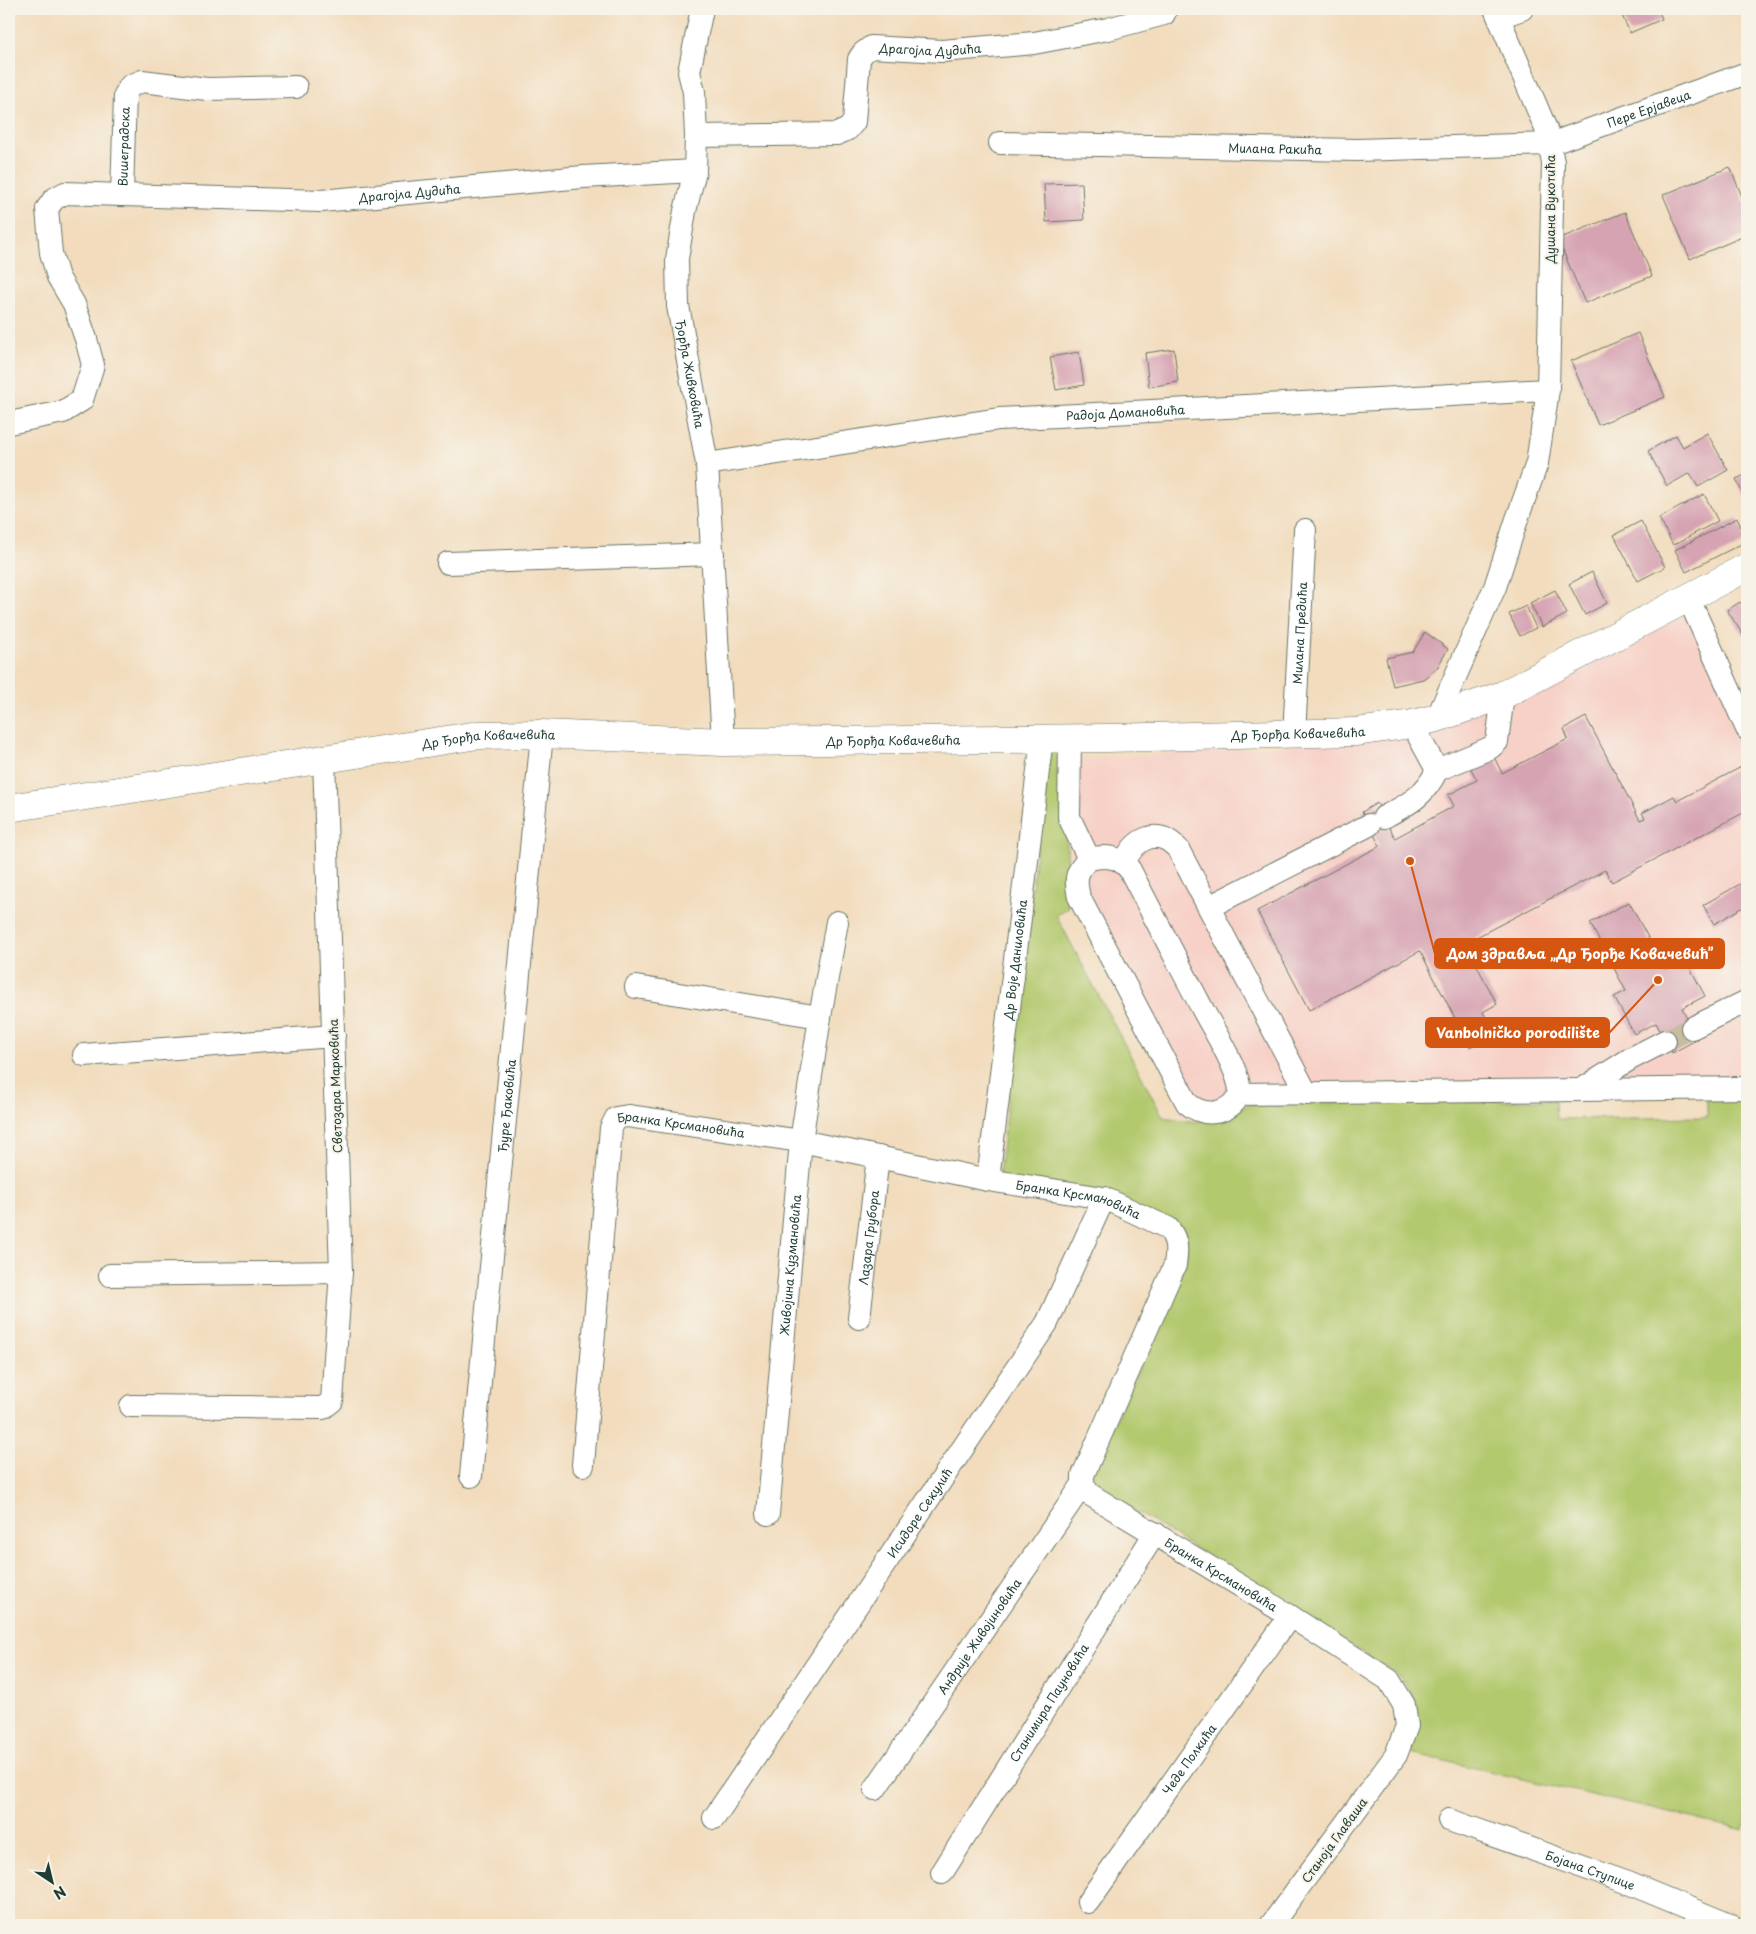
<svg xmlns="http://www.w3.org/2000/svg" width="1756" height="1934" font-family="'Playpen Sans',sans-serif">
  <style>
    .built { fill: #f7d1c8 }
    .green { fill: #b3c96e; stroke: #698351 }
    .building { fill: #d6a3b2 }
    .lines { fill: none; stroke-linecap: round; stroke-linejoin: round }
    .minor-tunnel { stroke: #c8bca2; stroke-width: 22; stroke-dasharray: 22 11; stroke-linecap: butt }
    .minor-casing { stroke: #697564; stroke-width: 24 }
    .major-casing { stroke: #697564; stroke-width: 29 }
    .minor { stroke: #fff; stroke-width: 22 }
    .major { stroke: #fff; stroke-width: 28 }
    .labels { text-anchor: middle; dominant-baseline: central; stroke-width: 4; stroke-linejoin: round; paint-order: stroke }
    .street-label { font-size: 12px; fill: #1f3d34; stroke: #f7f3e8 }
    .leader { fill: none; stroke: #d45610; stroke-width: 2 }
    .callout-dot { fill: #d45610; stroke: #f7f3e8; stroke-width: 2 }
    .callout { fill: #d45610; stroke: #d45610; stroke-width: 2 }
    .callout-label { font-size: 14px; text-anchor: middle; font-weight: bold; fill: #fff }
  </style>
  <rect width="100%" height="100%" fill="#f7f3e8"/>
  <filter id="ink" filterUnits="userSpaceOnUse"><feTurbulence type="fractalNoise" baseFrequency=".02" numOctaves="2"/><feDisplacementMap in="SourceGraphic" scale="10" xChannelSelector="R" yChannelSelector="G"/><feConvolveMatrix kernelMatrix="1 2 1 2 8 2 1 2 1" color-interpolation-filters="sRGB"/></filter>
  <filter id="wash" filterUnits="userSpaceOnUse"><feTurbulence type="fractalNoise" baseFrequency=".0096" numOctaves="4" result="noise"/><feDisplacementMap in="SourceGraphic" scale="20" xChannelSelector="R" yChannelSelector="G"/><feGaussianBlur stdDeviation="1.12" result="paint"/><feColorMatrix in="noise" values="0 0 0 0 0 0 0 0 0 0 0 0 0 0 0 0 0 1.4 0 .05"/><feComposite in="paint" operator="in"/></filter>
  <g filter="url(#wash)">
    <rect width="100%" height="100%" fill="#f2dcbd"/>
    <path class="built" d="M 1687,615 L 1747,749 L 1747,1081 L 1310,1084 L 1182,1118 L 1176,1096 L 1074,878 L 1071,843 L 1079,760 L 1281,747 L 1504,702 Z"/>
    <path class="green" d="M 1048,748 L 1060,748 L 1067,848 L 1068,908 L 1056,915 L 1163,1117 L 1197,1122 L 1233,1113 L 1250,1104 L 1555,1100 L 1556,1119 L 1707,1117 L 1707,1098 L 1747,1097 L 1747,1819 L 1743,1830 L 1406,1752 L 1417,1722 L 1415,1701 L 1400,1676 L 1098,1488 L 1094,1480 L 1093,1471 L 1186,1262 C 1188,1246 1189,1237 1179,1224 L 999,1176 Z"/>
    <g id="blocks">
      <path class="building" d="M 1619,9 L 1658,9 L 1662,19 L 1630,33 Z
        M 1730,167 L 1747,209 L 1747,235 L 1690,259 L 1663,195 Z
        M 1082,183 L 1084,220 L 1046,222 L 1044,184 Z
        M 1625,212 L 1652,276 L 1585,303 L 1558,239 Z
        M 1638,333 L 1665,397 L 1598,425 L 1571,361 Z
        M 1174,349 L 1178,382 L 1149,387 L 1145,353 Z
        M 1079,352 L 1084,385 L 1056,390 L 1050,357 Z
        M 1707,433 L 1728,470 L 1698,487 L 1690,473 L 1667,486 L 1648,451 L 1676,435 L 1683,447 Z
        M 1747,474 L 1747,503 L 1736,479 Z
        M 1704,494 L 1718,521 L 1673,545 L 1659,518 Z
        M 1737,518 L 1747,541 L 1686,572 L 1675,550 Z
        M 1641,521 L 1665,567 L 1638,581 L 1614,535 Z
        M 1592,572 L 1607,603 L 1585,615 L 1569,584 Z
        M 1555,590 L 1567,614 L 1542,627 L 1530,603 Z
        M 1740,602 L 1747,613 L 1747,632 L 1743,635 L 1727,610 Z
        M 1526,606 L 1536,628 L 1520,636 L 1509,614 Z
        M 1425,632 L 1448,649 L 1437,668 L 1423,679 L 1393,686 L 1386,658 L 1413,652 Z
        M 1586,717 L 1640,820 L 1645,818 L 1642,813 L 1659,804 L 1674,796 L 1677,801 L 1747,764 L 1747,811 L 1612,882 L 1605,870 L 1465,943 L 1497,1004 L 1483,1012 L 1494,1034 L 1470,1047 L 1420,951 L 1309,1010 L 1257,911 L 1380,846 L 1362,812 L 1377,803 L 1395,838 L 1454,806 L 1448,795 L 1477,780 L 1470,767 L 1493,755 L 1502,773 L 1568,739 L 1564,729 Z
        M 1747,880 L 1747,905 L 1714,924 L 1703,905 Z
        M 1629,902 L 1665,969 L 1685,958 L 1705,996 L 1682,1008 L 1698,1039 L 1672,1053 L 1656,1023 L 1634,1034 L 1614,997 L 1626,991 L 1590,923 Z"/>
    </g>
  </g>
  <g filter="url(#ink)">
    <use href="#blocks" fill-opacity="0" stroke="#697564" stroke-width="1"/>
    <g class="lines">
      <path class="minor-tunnel" d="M 1665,1041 L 1692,1028"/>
      <g class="minor-casing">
        <g id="minor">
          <path id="s1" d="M 702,9 L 689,72 L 694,92 L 696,136 L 695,171 L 685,211 L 677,259 L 678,306 L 707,464 L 723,742"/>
          <path d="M 1499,17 L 1522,9"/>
          <path id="s2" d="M 696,136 L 837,134 L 848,129 L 854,122 L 859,59 L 863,53 L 871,47 L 942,51 L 1034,43 L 1108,29 L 1164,14 L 1166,9"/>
          <path id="s3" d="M 1000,143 L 1358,150 L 1550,144 L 1747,73"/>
          <path id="s4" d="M 122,195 L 321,201 L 583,177 L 695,171"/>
          <path id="s5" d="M 9,423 L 63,412 L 82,400 L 93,365 L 86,339 L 74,304 L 58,277 L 51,253 L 47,209 L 54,199 L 65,193 L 122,195 L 125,95 L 130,86 L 142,81 L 207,89 L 296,87"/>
          <path id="s6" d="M 707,464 L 999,419 L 1548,390"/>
          <path d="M 448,563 L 713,554"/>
          <path d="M 1688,597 L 1747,729"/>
          <path d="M 1437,718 L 1495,587 L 1517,519 L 1537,463 L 1548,390 L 1553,162 L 1546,129 L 1495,9"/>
          <path d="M 1412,724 L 1437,770"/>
          <path id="s7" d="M 1294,735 L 1305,530"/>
          <path d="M 1070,739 L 1069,817 L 1089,859 C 1075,872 1075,879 1079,897 L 1187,1103 C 1204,1118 1229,1115 1240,1094 L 1747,1088"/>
          <path d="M 1384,817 C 1409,804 1425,796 1437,770 L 1490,748 L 1497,742 L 1503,695"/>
          <path d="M 1089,859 C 1106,855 1119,856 1130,870 C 1154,917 1179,964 1203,1010 C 1214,1031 1241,1073 1240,1094"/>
          <path d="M 1124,863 C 1135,838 1158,826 1178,849 L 1307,1094"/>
          <path d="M 1209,907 L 1369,825"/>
          <path d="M 636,987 L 820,1017"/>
          <path d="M 1692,1028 L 1747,1001"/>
          <path d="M 84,1055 L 334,1036"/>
          <path d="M 1581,1090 L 1630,1059 L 1665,1041"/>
          <path id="s8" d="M 988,1180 L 1042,738"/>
          <path d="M 110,1275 L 341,1272"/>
          <path id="s9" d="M 859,1318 L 878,1157"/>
          <path d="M 131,1406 L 323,1408 L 332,1401 L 341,1272 L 324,759"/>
          <path id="s10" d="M 583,1465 L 611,1128 L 616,1118 L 628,1116 L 801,1141 L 988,1180 L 1104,1198 L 1168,1228 C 1178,1240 1177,1250 1175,1265 L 1083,1475 L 1083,1484 L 1089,1494 L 1290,1616 L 1389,1680 L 1404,1705 L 1407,1726 L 1396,1755 L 1271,1925"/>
          <path id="s11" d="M 471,1476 L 542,734"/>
          <path id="s12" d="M 768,1514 L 801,1141 L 820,1017 L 837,922"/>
          <path id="s13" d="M 875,1789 L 1083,1484"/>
          <path id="s14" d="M 714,1818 L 1047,1323 L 1104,1198"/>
          <path id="s15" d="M 1449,1820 L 1628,1883 L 1730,1925"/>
          <path id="s16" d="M 942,1873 L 1155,1533"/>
          <path id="s17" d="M 1088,1902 L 1290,1616"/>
        </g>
      </g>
      <g class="major-casing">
        <g id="major">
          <path id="s18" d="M 9,808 L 478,735 L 542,734 L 723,742 L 1107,738 L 1356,732 L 1412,724 L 1437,718 L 1503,695 L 1747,567"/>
        </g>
      </g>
      <use href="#minor" class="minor"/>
      <use href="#major" class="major"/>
    </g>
  </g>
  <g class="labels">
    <g class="street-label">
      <text stroke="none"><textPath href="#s2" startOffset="302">Драгојла Дудића</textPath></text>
      <text stroke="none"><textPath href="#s3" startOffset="655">Пере Ерјавеца</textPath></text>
      <text stroke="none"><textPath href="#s5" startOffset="409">Вишеградска</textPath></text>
      <text stroke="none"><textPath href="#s3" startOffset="275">Милана Ракића</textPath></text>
      <text stroke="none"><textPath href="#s4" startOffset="288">Драгојла Дудића</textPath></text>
      <text transform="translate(1550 209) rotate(-90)">Душана Вукотића</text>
      <text stroke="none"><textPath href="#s1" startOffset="370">Ђорђа Живковића</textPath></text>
      <text stroke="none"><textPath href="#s6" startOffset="422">Радоја Домановића</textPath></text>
      <text stroke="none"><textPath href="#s7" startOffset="102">Милана Предића</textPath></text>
      <text stroke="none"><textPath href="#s18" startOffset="1295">Др Ђорђа Ковачевића</textPath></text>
      <text stroke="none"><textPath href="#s18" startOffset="485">Др Ђорђа Ковачевића</textPath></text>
      <text stroke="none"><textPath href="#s18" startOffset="890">Др Ђорђа Ковачевића</textPath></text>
      <text stroke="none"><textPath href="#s8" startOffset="222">Др Воје Даниловића</textPath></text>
      <text transform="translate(335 1086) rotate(-92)">Светозара Марковића</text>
      <text stroke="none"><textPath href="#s11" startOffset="372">Ђуре Ђаковића</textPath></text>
      <text stroke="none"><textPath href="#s10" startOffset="415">Бранка Крсмановића</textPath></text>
      <text stroke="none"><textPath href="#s10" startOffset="820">Бранка Крсмановића</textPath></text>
      <text stroke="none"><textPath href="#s9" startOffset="81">Лазара Грубора</textPath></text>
      <text stroke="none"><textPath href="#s12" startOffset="250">Живојина Кузмановића</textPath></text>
      <text stroke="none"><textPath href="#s14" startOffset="368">Исидоре Секулић</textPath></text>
      <text stroke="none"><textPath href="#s10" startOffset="1359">Бранка Крсмановића</textPath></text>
      <text stroke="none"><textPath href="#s13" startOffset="185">Андрије Живојиновића</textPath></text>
      <text stroke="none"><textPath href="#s16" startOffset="201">Станимира Пауновића</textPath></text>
      <text stroke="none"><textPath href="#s17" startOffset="175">Чеде Полкића</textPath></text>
      <text transform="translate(1334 1840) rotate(-54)">Станоја Главаша</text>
      <text stroke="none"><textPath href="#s15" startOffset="150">Бојана Ступице</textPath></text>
    </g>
  </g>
  <path class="leader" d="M1410 861L1435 954M1658 980L1609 1033"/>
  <g class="callout-dot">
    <circle cx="1410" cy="861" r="5"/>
    <circle cx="1658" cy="980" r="5"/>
  </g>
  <g class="callout">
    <rect x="1435" y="939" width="289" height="29" rx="5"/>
    <rect x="1426" y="1018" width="183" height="29" rx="5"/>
  </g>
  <g class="callout-label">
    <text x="1580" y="959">Дом здравља „Др Ђорђе Ковачевић”</text>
    <text x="1518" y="1038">Vanbolničko porodilište</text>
  </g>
  <rect width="1756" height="1934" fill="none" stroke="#f7f3e8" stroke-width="30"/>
  <g transform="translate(52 1882) rotate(145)" stroke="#f7f3e8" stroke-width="4" paint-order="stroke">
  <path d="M0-4L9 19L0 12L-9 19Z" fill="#1f3d34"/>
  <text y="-8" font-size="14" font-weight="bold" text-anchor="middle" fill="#1f3d34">N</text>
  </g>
</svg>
